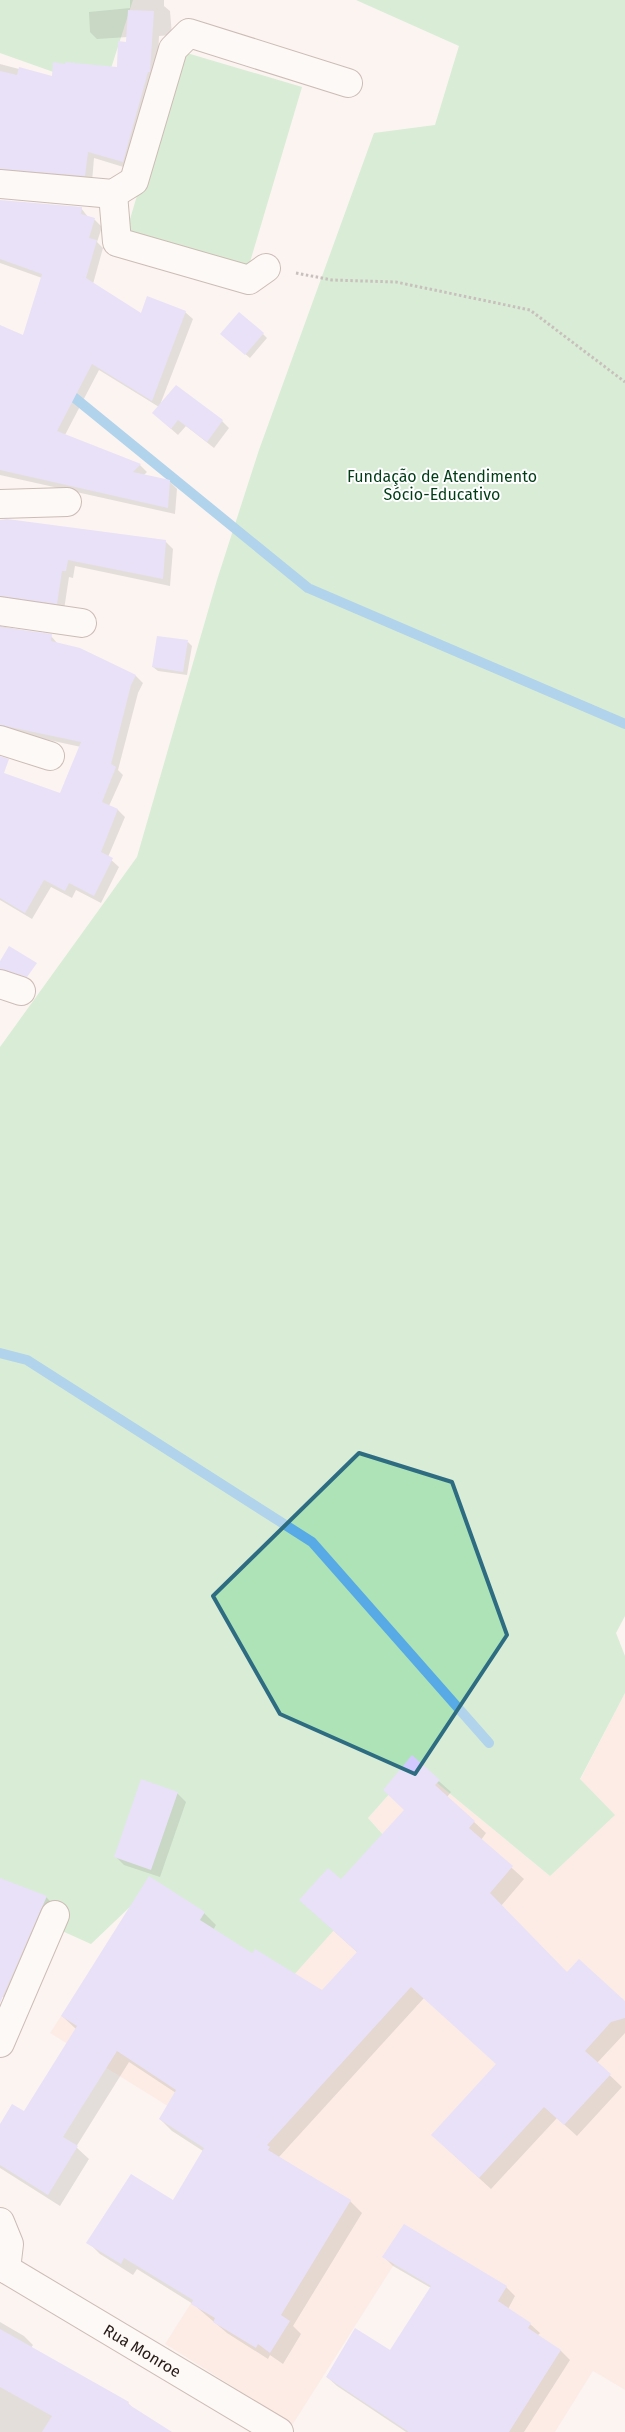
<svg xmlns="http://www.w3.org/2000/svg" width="625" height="2432" font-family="'Fira Sans',sans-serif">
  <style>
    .built { fill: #fce3d8 }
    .green { fill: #ade3b6 }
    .shadow { fill: #0003 }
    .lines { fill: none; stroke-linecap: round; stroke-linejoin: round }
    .stream { stroke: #57aae5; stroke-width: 10 }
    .building { fill: #d2cafe }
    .minor-casing { stroke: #96786b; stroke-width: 30 }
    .path { stroke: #8c827e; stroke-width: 3; stroke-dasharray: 2.5 2.5; stroke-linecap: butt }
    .minor { stroke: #fff; stroke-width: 28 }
    .marked { fill: none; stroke: #2e6c82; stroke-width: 4; stroke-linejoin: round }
    .labels { text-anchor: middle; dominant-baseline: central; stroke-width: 4; stroke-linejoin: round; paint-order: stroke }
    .park-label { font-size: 16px; fill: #003d16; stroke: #fff }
    .street-label { font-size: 16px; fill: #261a15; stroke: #fff }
  </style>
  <rect width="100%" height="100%" fill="#fbf4f1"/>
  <path class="built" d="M 625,1693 L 625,2390 L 593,2371 L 555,2432 L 486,2432 L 543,2340 L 402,2252 L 293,2424 L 165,2344 L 274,2172 L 50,2033 L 134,1903 L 401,1854 L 368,1818 L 415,1765 L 550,1876 L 580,1780 Z"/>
  <path class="green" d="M 0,0 L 133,0 L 104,90 L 0,53 Z
    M 356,0 L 625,0 L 625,1616 L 616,1633 L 625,1656 L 625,1693 L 580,1779 L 615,1815 L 550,1876 L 415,1765 L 368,1818 L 401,1855 L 284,1986 L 134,1903 L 91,1944 L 0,1903 L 0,1047 L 137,857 L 217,580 L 259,450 L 374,133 L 435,125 L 459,46 Z
    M 180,51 L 302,87 L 247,272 L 125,236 Z"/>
  <path class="shadow" d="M 130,0 L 164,0 L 164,6 L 170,11 L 172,35 L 159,36 L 157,79 L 130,169 L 94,158 L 92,182 L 0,177 L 0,64 L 53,78 L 118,69 L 128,37 L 97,39 L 90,32 L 89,12 L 130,8 Z
    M 0,201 L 81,208 L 88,217 L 95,220 L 102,227 L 97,242 L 103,248 L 93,284 L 141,315 L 185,312 L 193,319 L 160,405 L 176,387 L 222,421 L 229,428 L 214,448 L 186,426 L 178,435 L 161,420 L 159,407 L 99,370 L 65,435 L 140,465 L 147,472 L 143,476 L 169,481 L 177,489 L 175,514 L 0,475 L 0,326 L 24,337 L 42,278 L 0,263 Z
    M 263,334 L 267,338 L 250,358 L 226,338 Z
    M 0,520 L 165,541 L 173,549 L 170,586 L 75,566 L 73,578 L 69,577 L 64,610 L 0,604 Z
    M 0,626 L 51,636 L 58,644 L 136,676 L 143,683 L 138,693 L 118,770 L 123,775 L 109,806 L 118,810 L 125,817 L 108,857 L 119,867 L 101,903 L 76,890 L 72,898 L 51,887 L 32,919 L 0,900 L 0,773 L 61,795 L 81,747 L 12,732 L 0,734 Z
    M 188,642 L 192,646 L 187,675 L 158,671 L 153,667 Z
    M 412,1757 L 451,1792 L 447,1797 L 486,1833 L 481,1840 L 524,1879 L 501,1906 L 567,1974 L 625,2003 L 625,2033 L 597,2063 L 622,2087 L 577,2136 L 557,2118 L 491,2189 L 445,2147 L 498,2064 L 424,1998 L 279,2157 L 350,2201 L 362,2213 L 293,2326 L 301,2334 L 283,2364 L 270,2355 L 268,2359 L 227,2333 L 193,2304 L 137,2269 L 133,2275 L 100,2254 L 88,2242 L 174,2202 L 203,2151 L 172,2131 L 160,2119 L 176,2093 L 129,2062 L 76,2147 L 89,2159 L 60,2206 L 0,2168 L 0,2127 L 24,2113 L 76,2029 L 62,2016 L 204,1913 L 216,1925 L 213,1930 L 252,1954 L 323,1992 L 358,1953 L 313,1912 L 405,1810 Z
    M 177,1793 L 186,1802 L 160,1877 L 124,1865 L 116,1857 Z
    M 0,1879 L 46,1897 L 55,1906 L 14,2001 L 0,1996 Z
    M 404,2225 L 506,2287 L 515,2296 L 508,2309 L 530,2324 L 540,2333 L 537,2336 L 561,2351 L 570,2360 L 524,2432 L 406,2432 L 337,2386 L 327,2377 L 390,2352 L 431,2288 L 393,2266 L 384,2257 Z
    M 0,2322 L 24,2336 L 33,2345 L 31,2348 L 128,2403 L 135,2410 L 170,2432 L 0,2432 Z"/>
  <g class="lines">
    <path class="stream" d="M 65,390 L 308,588 L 625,724
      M 0,1353 L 27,1360 L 312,1542 L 489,1743"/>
  </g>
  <path class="building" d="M 128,10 L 154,11 L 150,72 L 148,72 L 123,162 L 88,152 L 85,176 L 0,169 L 0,71 L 17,75 L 19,67 L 52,76 L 53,62 L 65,64 L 65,62 L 117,67 L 118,41 L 126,42 Z
    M 0,200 L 82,207 L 81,214 L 95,218 L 89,238 L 97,240 L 86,278 L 141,313 L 147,296 L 186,311 L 152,401 L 92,364 L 57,431 L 141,464 L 133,472 L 170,480 L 168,508 L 0,470 L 0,325 L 23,335 L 42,274 L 0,259 Z
    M 239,312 L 264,333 L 245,355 L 220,334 Z
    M 176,385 L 223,420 L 207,442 L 178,420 L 171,429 L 152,413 Z
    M 7,519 L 166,540 L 163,579 L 68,560 L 66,571 L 62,571 L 57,604 L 0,596 L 0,520 Z
    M 0,627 L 52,634 L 51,641 L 80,648 L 136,675 L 131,685 L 111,764 L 116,767 L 102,802 L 118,809 L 101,852 L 113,858 L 94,896 L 69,883 L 65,891 L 44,880 L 25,913 L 0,898 L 0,756 L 9,759 L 4,773 L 60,793 L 81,742 L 0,725 Z
    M 157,636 L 188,640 L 183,672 L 152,667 Z
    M 9,946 L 37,963 L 27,977 L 0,969 L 0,961 Z
    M 412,1755 L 440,1780 L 435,1785 L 475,1821 L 469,1828 L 513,1866 L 490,1893 L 567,1972 L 579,1959 L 625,2001 L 625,2018 L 611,2022 L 585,2051 L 611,2074 L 564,2125 L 544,2107 L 479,2178 L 431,2135 L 496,2064 L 411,1987 L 267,2145 L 270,2147 L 268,2150 L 351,2200 L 281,2315 L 290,2321 L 270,2353 L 258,2344 L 256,2348 L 213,2322 L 215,2318 L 191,2304 L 193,2300 L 124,2258 L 121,2264 L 86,2243 L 131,2174 L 173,2200 L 204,2148 L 159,2119 L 176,2090 L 117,2051 L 63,2137 L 78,2146 L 48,2195 L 0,2165 L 0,2124 L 12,2104 L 24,2111 L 77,2026 L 61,2016 L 149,1876 L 205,1912 L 200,1920 L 252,1953 L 255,1949 L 322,1990 L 357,1952 L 299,1900 L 328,1868 L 341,1879 L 404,1810 L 383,1790 Z
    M 141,1779 L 178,1792 L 151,1870 L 114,1857 Z
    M 0,1878 L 47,1896 L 0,2003 Z
    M 404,2224 L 507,2286 L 498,2301 L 531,2323 L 528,2328 L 561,2350 L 509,2432 L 409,2432 L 326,2377 L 355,2328 L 390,2350 L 431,2286 L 382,2257 Z
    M 0,2329 L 129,2402 L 128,2404 L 172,2432 L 42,2432 L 52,2416 L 0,2387 Z"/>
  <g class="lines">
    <g class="minor-casing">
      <g id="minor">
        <path d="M 0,184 L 113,194 L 134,181 L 173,49 L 189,33 L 348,83"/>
        <path d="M 113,194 L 117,242 L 249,280 L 266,268"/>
        <path d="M 0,504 L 67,502"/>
        <path d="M 0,611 L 82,623"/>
        <path d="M 0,740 L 50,756"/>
        <path d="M 0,984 L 21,991"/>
        <path d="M 0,2043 L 55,1915"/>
        <path d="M 0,2222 L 9,2244 L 6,2269"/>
        <path id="s1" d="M 6,2269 L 279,2432"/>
      </g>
    </g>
    <path class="path" d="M 296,273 L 332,280 L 396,282 L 530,310 L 625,382"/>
    <use href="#minor" class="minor"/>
  </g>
  <path d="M0 0H625V2432H0ZM 359,1453 L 452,1482 L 507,1635 L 415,1774 L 280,1714 L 213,1596 Z" fill="#fbf4f1" fill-opacity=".55" fill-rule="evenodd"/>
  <path class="marked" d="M 359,1453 L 452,1482 L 507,1635 L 415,1774 L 280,1714 L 213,1596 Z"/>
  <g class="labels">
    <g class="park-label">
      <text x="442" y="476">Fundação de Atendimento<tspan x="442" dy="18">Sócio-Educativo</tspan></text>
    </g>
    <g class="street-label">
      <text stroke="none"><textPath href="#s1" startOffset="159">Rua Monroe</textPath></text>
    </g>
  </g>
</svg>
